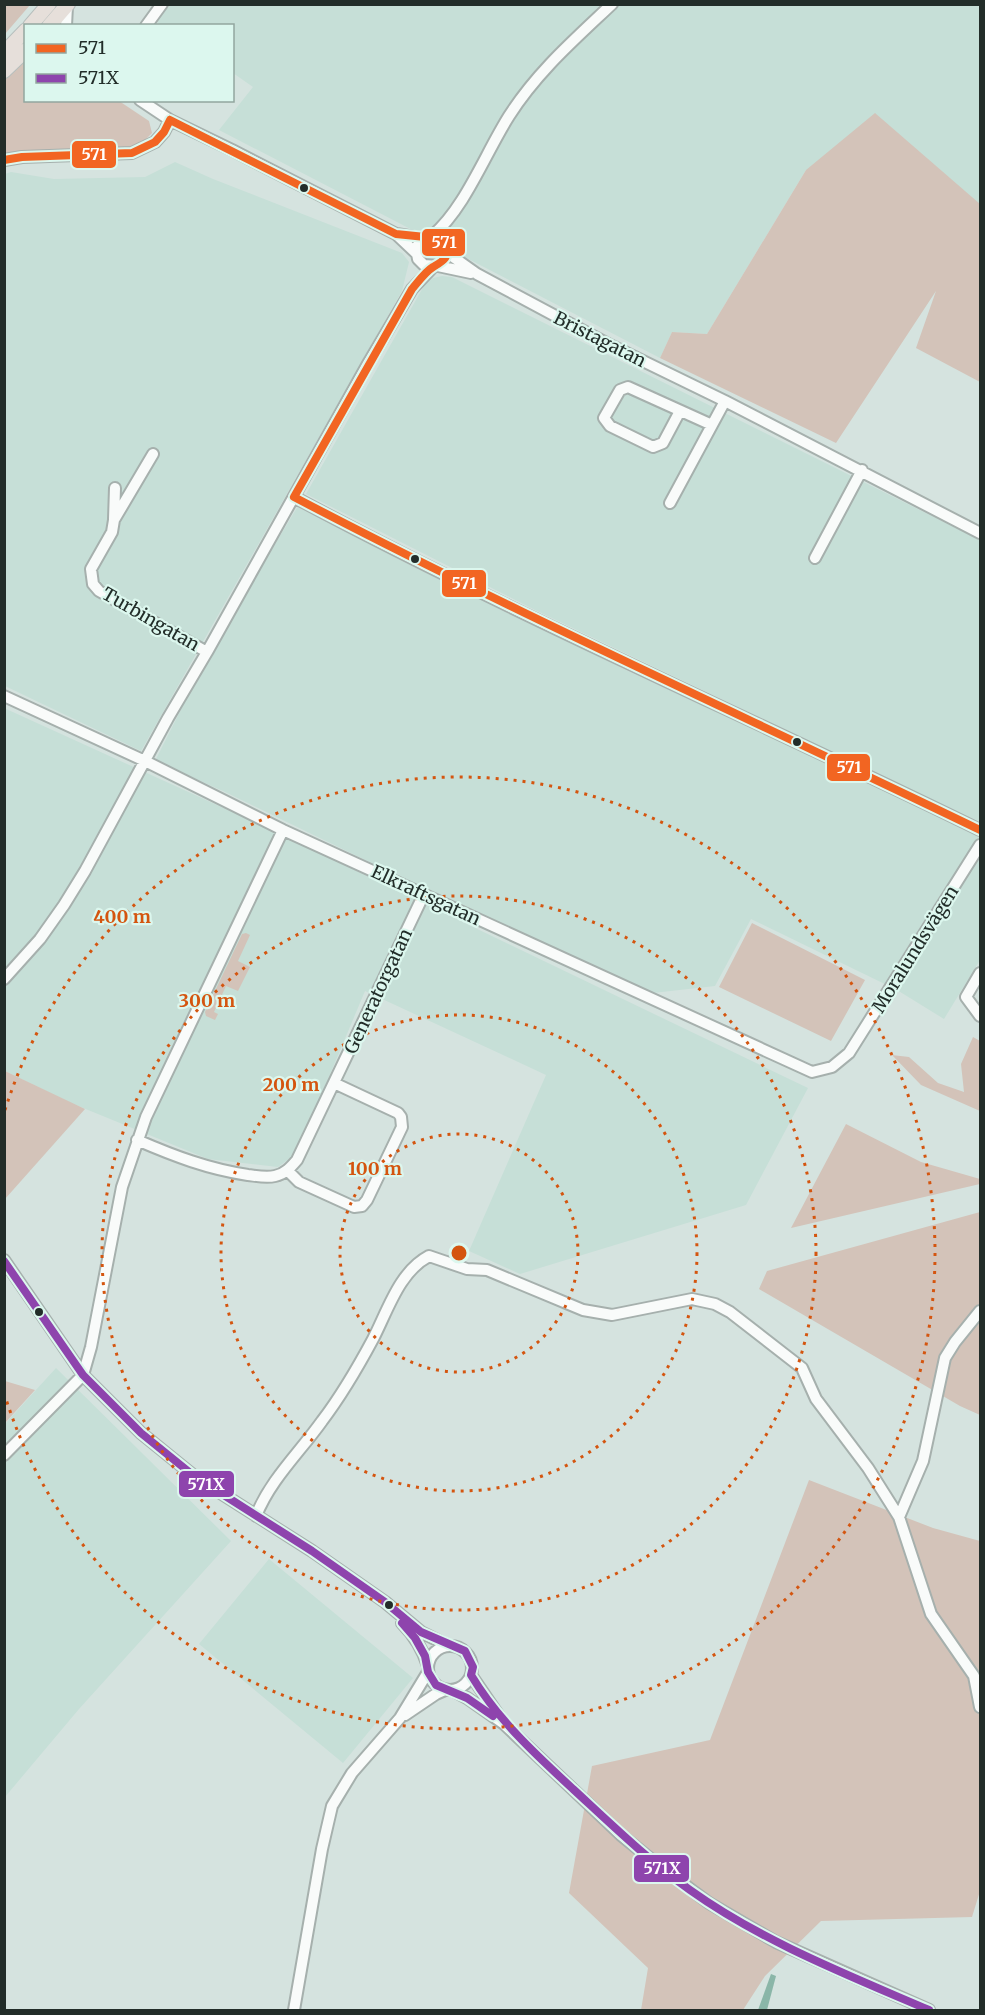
<svg xmlns="http://www.w3.org/2000/svg" width="985" height="2015" font-family="Merriweather,serif">
  <style>
    .built { fill: #c6dfd7 }
    .green { fill: #d3c3b9 }
    .water { fill: #8ab6a8 }
    .lines { fill: none; stroke-linecap: round; stroke-linejoin: round }
    .minor-casing { stroke: #a6b0ad; stroke-width: 14 }
    .major-casing { stroke: #b7bfbd; stroke-width: 16 }
    .minor { stroke: #f9fbfa; stroke-width: 10 }
    .major { stroke: #e6dfda; stroke-width: 14 }
    .bus-1-casing { stroke: #dcf7ee; stroke-width: 12 }
    .bus-2-casing { stroke: #dcf7ee; stroke-width: 12 }
    .bus-1 { stroke: #f26522; stroke-width: 8 }
    .bus-2 { stroke: #8e44ad; stroke-width: 8 }
    .ring { fill: none; stroke: #d4550f; stroke-width: 3; stroke-dasharray: 3 6 }
    .bus-dot { fill: #222d29; stroke: #dcf7ee; stroke-width: 2 }
    .labels { text-anchor: middle; dominant-baseline: central; stroke-width: 4.5; stroke-linejoin: round; paint-order: stroke }
    .street-label { font-size: 18px; fill: #222d29; stroke: #dcf7ee }
    .centre { fill: #d4550f; stroke: #dcf7ee; stroke-width: 3 }
    .ring-label { font-size: 18px; text-anchor: middle; font-weight: bold; fill: #d4550f; stroke: #dcf7ee; stroke-width: 4.5; stroke-linejoin: round; paint-order: stroke }
    .line-badge { stroke: #dcf7ee; stroke-width: 2 }
    .badge-label { font-size: 16px; text-anchor: middle; font-weight: bold; fill: #fff }
  </style>
  <rect width="100%" height="100%" fill="#d5e3df"/>
  <path class="built" d="M 170,4 L 980,5 L 980,204 L 806,170 L 707,334 L 672,332 L 660,358 L 219,130 L 253,87 L 233,73 L 232,26 L 162,26 L 157,22 Z
    M 175,162 L 213,179 L 402,253 L 409,262 L 402,291 L 141,751 L 5,686 L 5,174 L 11,172 L 54,179 L 145,177 Z
    M 442,276 L 452,277 L 980,540 L 980,823 L 535,610 L 306,494 L 425,284 L 433,278 Z
    M 298,506 L 628,671 L 834,766 L 980,837 L 980,960 L 944,1019 L 897,990 L 751,919 L 715,986 L 644,994 L 541,941 L 429,891 L 223,791 L 155,761 L 209,654 Z
    M 4,708 L 261,825 L 808,1088 L 746,1205 L 520,1274 L 469,1251 L 546,1075 L 365,991 L 297,1153 L 278,1167 L 208,1159 L 71,1103 L 5,1071 Z
    M 56,1368 L 231,1541 L 79,1709 L 5,1797 L 4,1425 Z
    M 269,1559 L 413,1678 L 343,1763 L 199,1644 Z"/>
  <path class="green" d="M 5,4 L 30,5 L 5,34 L 4,5 Z
    M 25,58 L 26,100 L 119,101 L 149,121 L 152,133 L 140,145 L 117,153 L 35,150 L 5,153 L 4,80 Z
    M 875,113 L 980,204 L 980,382 L 916,348 L 936,291 L 836,443 L 660,358 L 672,332 L 707,334 L 806,170 Z
    M 752,923 L 865,980 L 831,1041 L 719,987 Z
    M 246,933 L 250,935 L 238,961 L 250,967 L 238,991 L 226,986 L 214,1012 L 218,1014 L 215,1020 L 206,1016 L 205,1012 L 242,934 Z
    M 973,1037 L 980,1041 L 980,1111 L 921,1085 L 892,1055 L 909,1057 L 938,1083 L 964,1092 L 961,1064 Z
    M 5,1071 L 85,1109 L 5,1199 Z
    M 846,1124 L 921,1162 L 980,1179 L 980,1184 L 791,1228 Z
    M 980,1212 L 980,1415 L 960,1406 L 759,1289 L 767,1271 Z
    M 5,1381 L 35,1390 L 5,1423 L 4,1381 Z
    M 809,1480 L 933,1528 L 980,1541 L 980,1891 L 972,1917 L 821,1921 L 765,1976 L 743,2010 L 641,2010 L 648,1968 L 569,1893 L 592,1766 L 710,1740 Z"/>
  <path class="water" d="M 771,1974 L 776,1976 L 767,2010 L 758,2010 Z"/>
  <g class="lines">
    <g class="minor-casing">
      <path id="minor" d="M 66,26 L 67,6
        M 146,26 L 162,4
        M 140,100 L 170,120 L 232,150 L 396,234 L 416,253
        M 4,160 L 22,157 L 132,153 L 155,142 L 164,132 L 170,120
        M 396,234 C 404,235 412,237 420,238 C 431,238 445,235 447,251 C 448,258 443,263 438,266 L 424,265 L 418,259 L 416,248 L 422,239 L 427,237
        M 432,236 C 465,208 485,154 509,116 C 537,72 574,40 612,4
        M 447,250 L 453,257 L 477,274 L 606,343 L 725,401 L 980,533
        M 438,266 L 471,273
        M 680,411 L 663,443 L 653,447 L 610,426 L 604,418 L 620,390 L 628,387 L 712,425
        M 153,454 L 114,520 L 112,532 L 91,569 L 93,584 L 99,591 L 207,652
        M 294,497 C 518,617 752,718 980,830
        M 670,503 L 725,401
        M 114,519 L 115,488
        M 815,558 L 862,470
        M 4,696 L 145,761 L 283,830 L 812,1072 L 832,1067 L 849,1053 L 980,845
        M 980,973 L 966,997 L 980,1016
        M 4,979 L 40,939 L 64,905 L 85,871 L 168,718 L 207,652 L 369,362 L 412,289 L 433,267
        M 137,1140 C 174,1156 208,1169 248,1175 C 257,1176 266,1178 275,1176 C 285,1174 291,1167 297,1160 L 424,894
        M 288,1171 L 299,1182 L 354,1207 L 362,1206 L 367,1200 L 402,1127 L 401,1117 L 398,1113 L 334,1083
        M 4,1260 L 83,1375 L 141,1433 L 194,1476 L 312,1551 L 385,1602 L 421,1632 L 449,1646
        M 4,1455 L 83,1375 L 91,1347 L 122,1187 L 146,1117 L 283,830
        M 256,1516 C 270,1480 300,1452 322,1421 C 341,1396 358,1367 373,1339 C 388,1310 399,1272 429,1256 L 467,1269 L 487,1270 L 583,1310 L 612,1315 L 692,1299 L 715,1304 L 730,1312 L 802,1368 L 816,1399 L 868,1468 L 899,1517 L 931,1614 L 974,1676 L 980,1707
        M 899,1517 L 923,1461 L 945,1358 L 955,1342 L 980,1311
        M 402,1623 C 414,1635 423,1650 428,1666
        M428 1668a22 22 0 1 1 44 0a22 22 0 1 1-44 0Z
        M 471,1675 L 501,1719
        M 452,1690 L 467,1698 L 504,1724 L 621,1835 L 658,1865 L 709,1903 L 776,1942 L 929,2010
        M 405,1715 L 436,1694 L 445,1690
        M 294,2010 L 322,1849 L 332,1806 L 352,1773 L 400,1718 L 428,1672"/>
    </g>
    <g class="major-casing">
      <path id="major" d="M 30,26 L 49,4
        M 49,26 L 68,4
        M 4,53 L 26,30
        M 4,71 L 26,50"/>
    </g>
    <use href="#minor" class="minor"/>
    <use href="#major" class="major"/>
    <g class="bus-1-casing">
      <path id="bus-1" d="M 170,120 L 396,234 L 435,238 L 446,244 C 450,258 443,261 433,267 C 425,272 418,282 412,289 L 294,497
        M 4,160 L 22,157 L 132,153 L 155,142 L 164,132 L 170,120
        M 294,497 C 519,615 751,719 980,830"/>
    </g>
    <g class="bus-2-casing">
      <path id="bus-2" d="M 4,1261 L 83,1375 L 141,1433 L 194,1476 L 312,1551 L 385,1602 L 421,1632 L 465,1651 L 473,1667 L 471,1675 C 498,1720 535,1754 573,1789 C 611,1824 648,1860 690,1890 C 763,1942 848,1975 929,2010
        M 402,1623 L 415,1638 L 425,1656 L 428,1672 L 436,1685 L 467,1698 L 493,1716"/>
    </g>
    <use href="#bus-1" class="bus-1"/>
    <use href="#bus-2" class="bus-2"/>
  </g>
  <g class="ring">
    <circle cx="459" cy="1253" r="119"/>
    <circle cx="459" cy="1253" r="238"/>
    <circle cx="459" cy="1253" r="357"/>
    <path d="M5 1110A476 476 0 1 1 5 1396"/>
  </g>
  <g class="bus-dot">
    <circle cx="304" cy="188" r="5"/>
    <circle cx="415" cy="559" r="5"/>
    <circle cx="797" cy="742" r="5"/>
    <circle cx="39" cy="1312" r="5"/>
    <circle cx="389" cy="1605" r="5"/>
  </g>
  <g class="labels">
    <g class="street-label">
      <text transform="translate(600 339) rotate(27)">Bristagatan</text>
      <text transform="translate(151 619) rotate(30)">Turbingatan</text>
      <text transform="translate(426 895) rotate(25)">Elkraftsgatan</text>
      <text transform="translate(915 949) rotate(-58)">Moralundsvägen</text>
      <text transform="translate(378 991) rotate(-65)">Generatorgatan</text>
    </g>
  </g>
  <circle cx="459" cy="1253" r="9" class="centre"/>
  <g class="ring-label">
    <text x="122" y="923">400 m</text>
    <text x="207" y="1007">300 m</text>
    <text x="291" y="1091">200 m</text>
    <text x="375" y="1175">100 m</text>
  </g>
  <g class="line-badge">
    <rect x="71" y="140" width="46" height="29" rx="6" fill="#f26522"/>
    <rect x="421" y="228" width="45" height="29" rx="6" fill="#f26522"/>
    <rect x="441" y="569" width="46" height="29" rx="6" fill="#f26522"/>
    <rect x="826" y="753" width="45" height="29" rx="6" fill="#f26522"/>
    <rect x="178" y="1470" width="57" height="28" rx="6" fill="#8e44ad"/>
    <rect x="633" y="1854" width="57" height="29" rx="6" fill="#8e44ad"/>
  </g>
  <g class="badge-label">
    <text x="94" y="160">571</text>
    <text x="444" y="248">571</text>
    <text x="464" y="589">571</text>
    <text x="849" y="773">571</text>
    <text x="206" y="1490">571X</text>
    <text x="662" y="1874">571X</text>
  </g>
  <rect width="985" height="2015" fill="none" stroke="#222d29" stroke-width="12"/>
  <rect x="24" y="24" width="210" height="78" fill="#dcf7ee" stroke="#92a69f" stroke-width="1.5"/>
  <rect x="36" y="44" width="30" height="9" fill="#f26522" stroke="#92a69f" stroke-width="1.5"/>
  <text x="78" y="54" font-size="18" fill="#222d29">571</text>
  <rect x="36" y="74" width="30" height="9" fill="#8e44ad" stroke="#92a69f" stroke-width="1.5"/>
  <text x="78" y="84" font-size="18" fill="#222d29">571X</text>
</svg>
